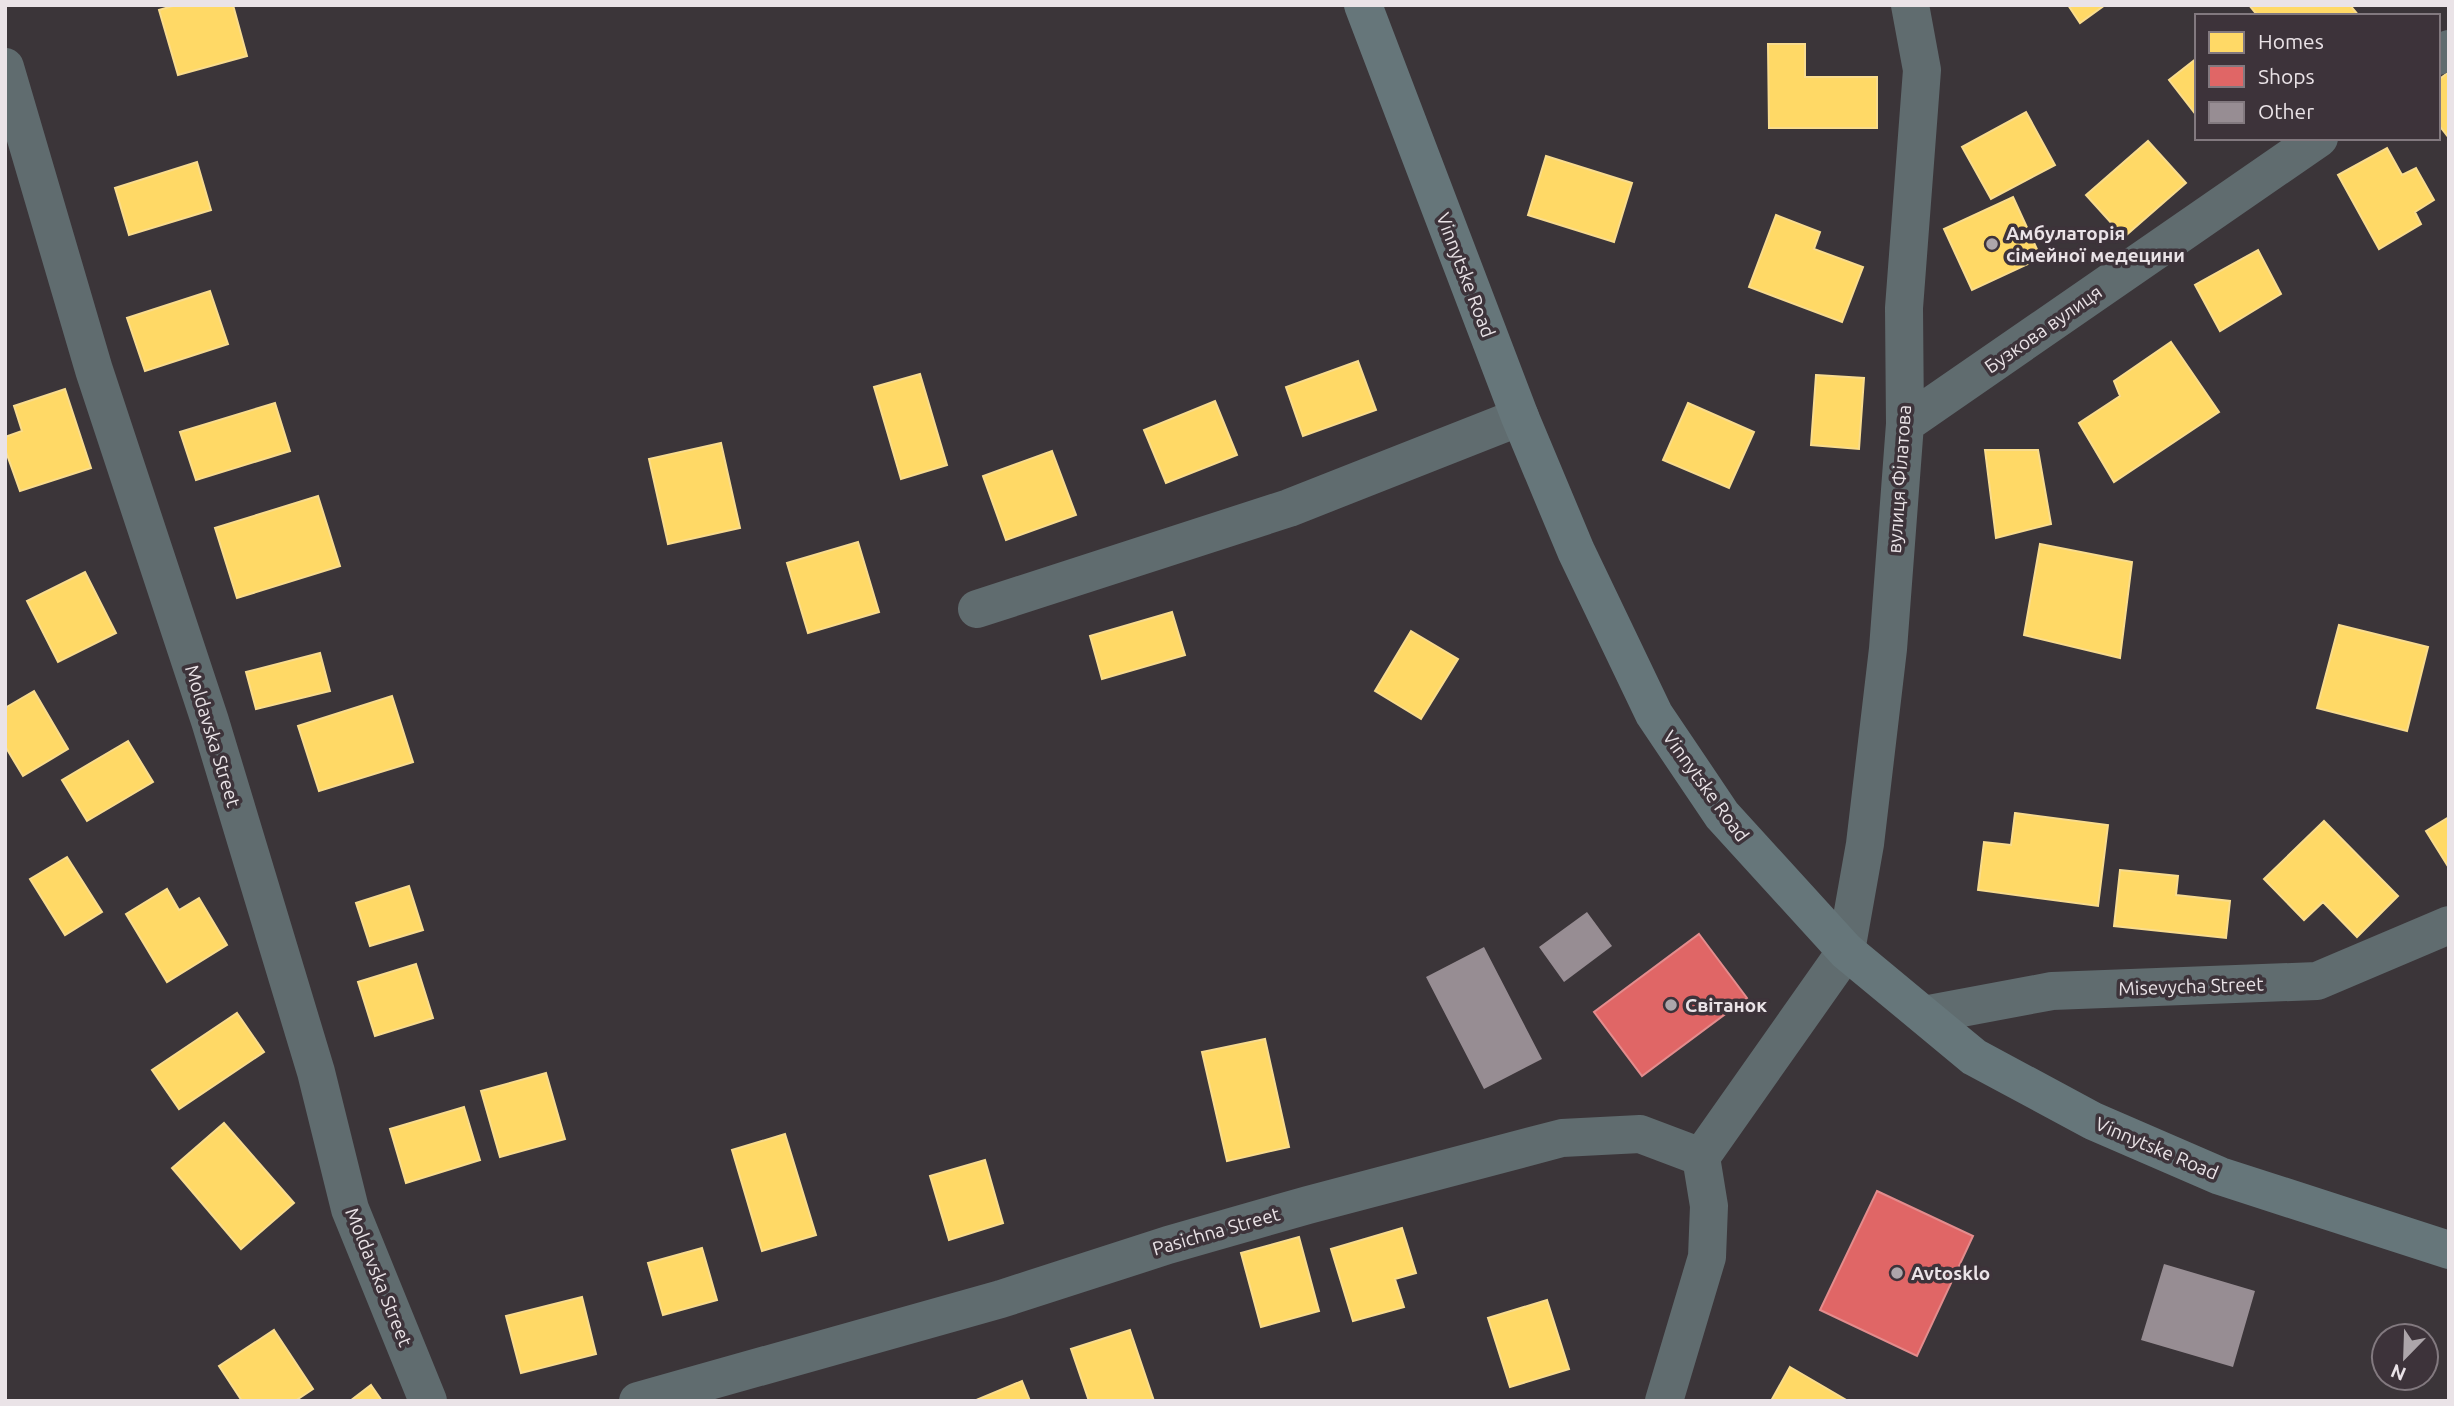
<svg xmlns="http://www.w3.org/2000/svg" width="2454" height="1406" font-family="Ubuntu,sans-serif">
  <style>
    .homes { fill: #ffd966; stroke: #f9dc8d; stroke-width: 2 }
    .shops { fill: #e06666; stroke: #e38c8d; stroke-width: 2 }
    .building { fill: #978d93 }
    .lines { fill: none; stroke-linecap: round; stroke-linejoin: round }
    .minor { stroke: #606c6f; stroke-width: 38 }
    .major { stroke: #66767a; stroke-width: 38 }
    .poi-dot { fill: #ada6aa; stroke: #3d333a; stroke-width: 2.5 }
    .labels { text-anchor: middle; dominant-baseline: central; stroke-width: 7; stroke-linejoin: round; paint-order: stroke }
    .poi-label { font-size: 19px; font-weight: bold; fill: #eae3e7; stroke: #3d333a; text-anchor: start }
    .street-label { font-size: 19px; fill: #eae3e7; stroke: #3d333a }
  </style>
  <rect width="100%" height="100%" fill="#3b3539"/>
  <path class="homes" d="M 176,5 L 233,5 L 247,56 L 178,75 L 159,10 Z
    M 2068,5 L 2105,5 L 2080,23 Z
    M 2249,5 L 2350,5 L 2359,16 L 2258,16 Z
    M 1768,44 L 1805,44 L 1805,77 L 1877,77 L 1877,128 L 1769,128 Z
    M 2197,58 L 2197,116 L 2169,80 Z
    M 2449,72 L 2449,138 L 2438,124 L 2438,80 Z
    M 2026,112 L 2055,165 L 1991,199 L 1962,147 Z
    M 2148,141 L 2186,183 L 2124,237 L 2086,195 Z
    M 2387,148 L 2402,175 L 2416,168 L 2434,200 L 2415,212 L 2421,224 L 2379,249 L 2338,175 Z
    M 1546,156 L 1632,183 L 1614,242 L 1528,215 Z
    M 197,162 L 211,210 L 129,235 L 115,188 Z
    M 2013,197 L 2041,258 L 1972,290 L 1944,229 Z
    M 1776,215 L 1820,232 L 1814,249 L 1863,267 L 1842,322 L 1749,287 Z
    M 2258,250 L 2281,294 L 2220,331 L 2195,285 Z
    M 210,291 L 228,344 L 145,371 L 127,318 Z
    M 2171,342 L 2219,412 L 2114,482 L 2079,423 L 2120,396 L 2114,381 Z
    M 1358,361 L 1376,410 L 1303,436 L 1286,387 Z
    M 920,374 L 947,465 L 901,479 L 874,387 Z
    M 1816,375 L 1864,378 L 1859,449 L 1811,445 Z
    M 65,389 L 91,468 L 20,491 L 5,449 L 5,437 L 22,431 L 14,406 Z
    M 1215,401 L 1237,455 L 1166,483 L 1144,430 Z
    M 275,403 L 290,451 L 196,480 L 180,432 Z
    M 1688,403 L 1754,432 L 1729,488 L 1663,460 Z
    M 721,443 L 740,528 L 668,544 L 649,459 Z
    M 1985,450 L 2038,450 L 2051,524 L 1996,538 Z
    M 1052,451 L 1076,515 L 1006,540 L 983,476 Z
    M 318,496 L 340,566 L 237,598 L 215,528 Z
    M 858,542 L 879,612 L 808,633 L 787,563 Z
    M 2040,544 L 2132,562 L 2120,658 L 2024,635 Z
    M 85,572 L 116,633 L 58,662 L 27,601 Z
    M 1172,612 L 1185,655 L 1102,679 L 1090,636 Z
    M 2339,625 L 2428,647 L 2407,731 L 2317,708 Z
    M 1411,631 L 1458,659 L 1421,719 L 1375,691 Z
    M 320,653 L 330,691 L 256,709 L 246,672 Z
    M 34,691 L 68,749 L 23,776 L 5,746 L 5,708 Z
    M 392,696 L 413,762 L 319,791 L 298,726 Z
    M 128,741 L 153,782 L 87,821 L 62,780 Z
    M 2015,813 L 2108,825 L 2098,906 L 1978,890 L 1984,842 L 2011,845 Z
    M 2449,817 L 2449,868 L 2426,831 Z
    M 2324,821 L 2398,896 L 2357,937 L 2323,902 L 2304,920 L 2264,879 Z
    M 67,857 L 102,912 L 65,935 L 30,879 Z
    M 2120,870 L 2178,876 L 2176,895 L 2230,901 L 2226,938 L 2114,926 Z
    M 409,886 L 423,930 L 370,946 L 356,903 Z
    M 167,889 L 179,910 L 199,898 L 227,945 L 167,982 L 126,914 Z
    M 416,964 L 433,1018 L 375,1036 L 358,982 Z
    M 237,1013 L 264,1052 L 179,1109 L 152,1070 Z
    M 1265,1039 L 1289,1147 L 1227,1161 L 1202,1052 Z
    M 546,1073 L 565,1139 L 500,1157 L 481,1091 Z
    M 464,1107 L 480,1160 L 406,1183 L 390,1129 Z
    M 224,1123 L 294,1203 L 241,1249 L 172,1168 Z
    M 785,1134 L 816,1235 L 762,1251 L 732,1150 Z
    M 985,1160 L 1003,1223 L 949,1240 L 930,1176 Z
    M 1402,1228 L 1416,1273 L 1395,1279 L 1404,1307 L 1353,1321 L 1331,1249 Z
    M 1299,1237 L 1319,1311 L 1261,1327 L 1241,1253 Z
    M 702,1248 L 717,1300 L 663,1315 L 648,1263 Z
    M 582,1297 L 596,1354 L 521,1373 L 506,1316 Z
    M 1547,1300 L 1569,1369 L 1510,1387 L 1488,1318 Z
    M 274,1330 L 313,1389 L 295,1401 L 242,1401 L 219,1366 Z
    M 1130,1330 L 1154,1401 L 1089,1401 L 1071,1349 Z
    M 1790,1367 L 1848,1401 L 1771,1401 Z
    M 1022,1381 L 1030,1401 L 974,1401 Z
    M 371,1385 L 382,1401 L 350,1401 Z"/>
  <path class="shops" d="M 1699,934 L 1747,998 L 1642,1076 L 1594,1012 Z
    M 1877,1191 L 1973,1236 L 1917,1356 L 1820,1310 Z"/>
  <path class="building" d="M 1587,912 L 1612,946 L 1564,982 L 1539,947 Z
    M 1484,947 L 1542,1059 L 1484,1089 L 1426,977 Z
    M 2164,1264 L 2255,1291 L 2233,1367 L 2141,1340 Z"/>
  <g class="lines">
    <path class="minor" d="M 2438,56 L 2449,49
      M 5,67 L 94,370 L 210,721 L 316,1072 L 350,1209 L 428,1401
      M 1905,424 L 2319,138
      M 977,609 L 1289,508 L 1520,417
      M 1924,1015 L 2052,991 L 2317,981 L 2449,925
      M 1701,1157 L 1846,951 L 1865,844 L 1888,649 L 1905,424 L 1904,308 L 1922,70 L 1910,5
      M 638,1401 L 1001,1299 L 1168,1245 L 1308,1205 L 1562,1138 L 1640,1134 L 1701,1157 L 1709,1206 L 1707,1257 L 1664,1401"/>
    <path class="major" d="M 1363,5 L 1520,417 L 1576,551 L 1654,714 L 1722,815 L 1846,951 L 1974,1057 L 2093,1121 L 2220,1176 L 2449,1250"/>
  </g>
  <g class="poi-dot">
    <circle cx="1992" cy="244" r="7"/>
    <circle cx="1671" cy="1005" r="7"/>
    <circle cx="1897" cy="1273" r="7"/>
  </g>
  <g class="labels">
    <g class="poi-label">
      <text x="2006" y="233">Амбулаторія<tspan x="2006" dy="22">сімейної медецини</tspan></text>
      <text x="1685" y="1005">Світанок</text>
      <text x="1911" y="1273">Avtosklo</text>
    </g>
    <g class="street-label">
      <text transform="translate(1466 275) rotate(69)">Vinnytske Road</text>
      <text transform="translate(2043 329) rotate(-35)">Бузкова вулиця</text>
      <text transform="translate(1899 479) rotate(-86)">вулиця Філатова</text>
      <text transform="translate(213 736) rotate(73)">Moldavska Street</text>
      <text transform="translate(1706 786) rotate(54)">Vinnytske Road</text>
      <text transform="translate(2191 986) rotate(-2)">Misevycha Street</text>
      <text transform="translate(2157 1148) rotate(23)">Vinnytske Road</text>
      <text transform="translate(1216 1231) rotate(-16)">Pasichna Street</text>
      <text transform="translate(379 1277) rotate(68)">Moldavska Street</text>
    </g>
  </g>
  <rect width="2454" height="1406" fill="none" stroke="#eae3e7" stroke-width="14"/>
  <rect x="2195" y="14" width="245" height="126" fill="#3d333a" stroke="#82797f" stroke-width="2"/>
  <rect x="2209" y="32" width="35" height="21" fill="#ffd966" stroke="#82797f" stroke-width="2"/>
  <text x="2258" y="49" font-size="21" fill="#eae3e7">Homes</text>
  <rect x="2209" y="66" width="35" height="21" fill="#e06666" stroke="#82797f" stroke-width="2"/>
  <text x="2258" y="84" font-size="21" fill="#eae3e7">Shops</text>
  <rect x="2209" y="102" width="35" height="21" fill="#978d93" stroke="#82797f" stroke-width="2"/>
  <text x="2258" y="119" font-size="21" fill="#eae3e7">Other</text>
  <g transform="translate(2405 1357) rotate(203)"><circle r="33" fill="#3d333a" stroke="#82797f" stroke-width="2"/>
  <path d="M0-5L12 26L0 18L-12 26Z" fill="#ada6aa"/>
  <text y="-10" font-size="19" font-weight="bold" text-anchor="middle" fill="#eae3e7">N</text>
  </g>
</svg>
